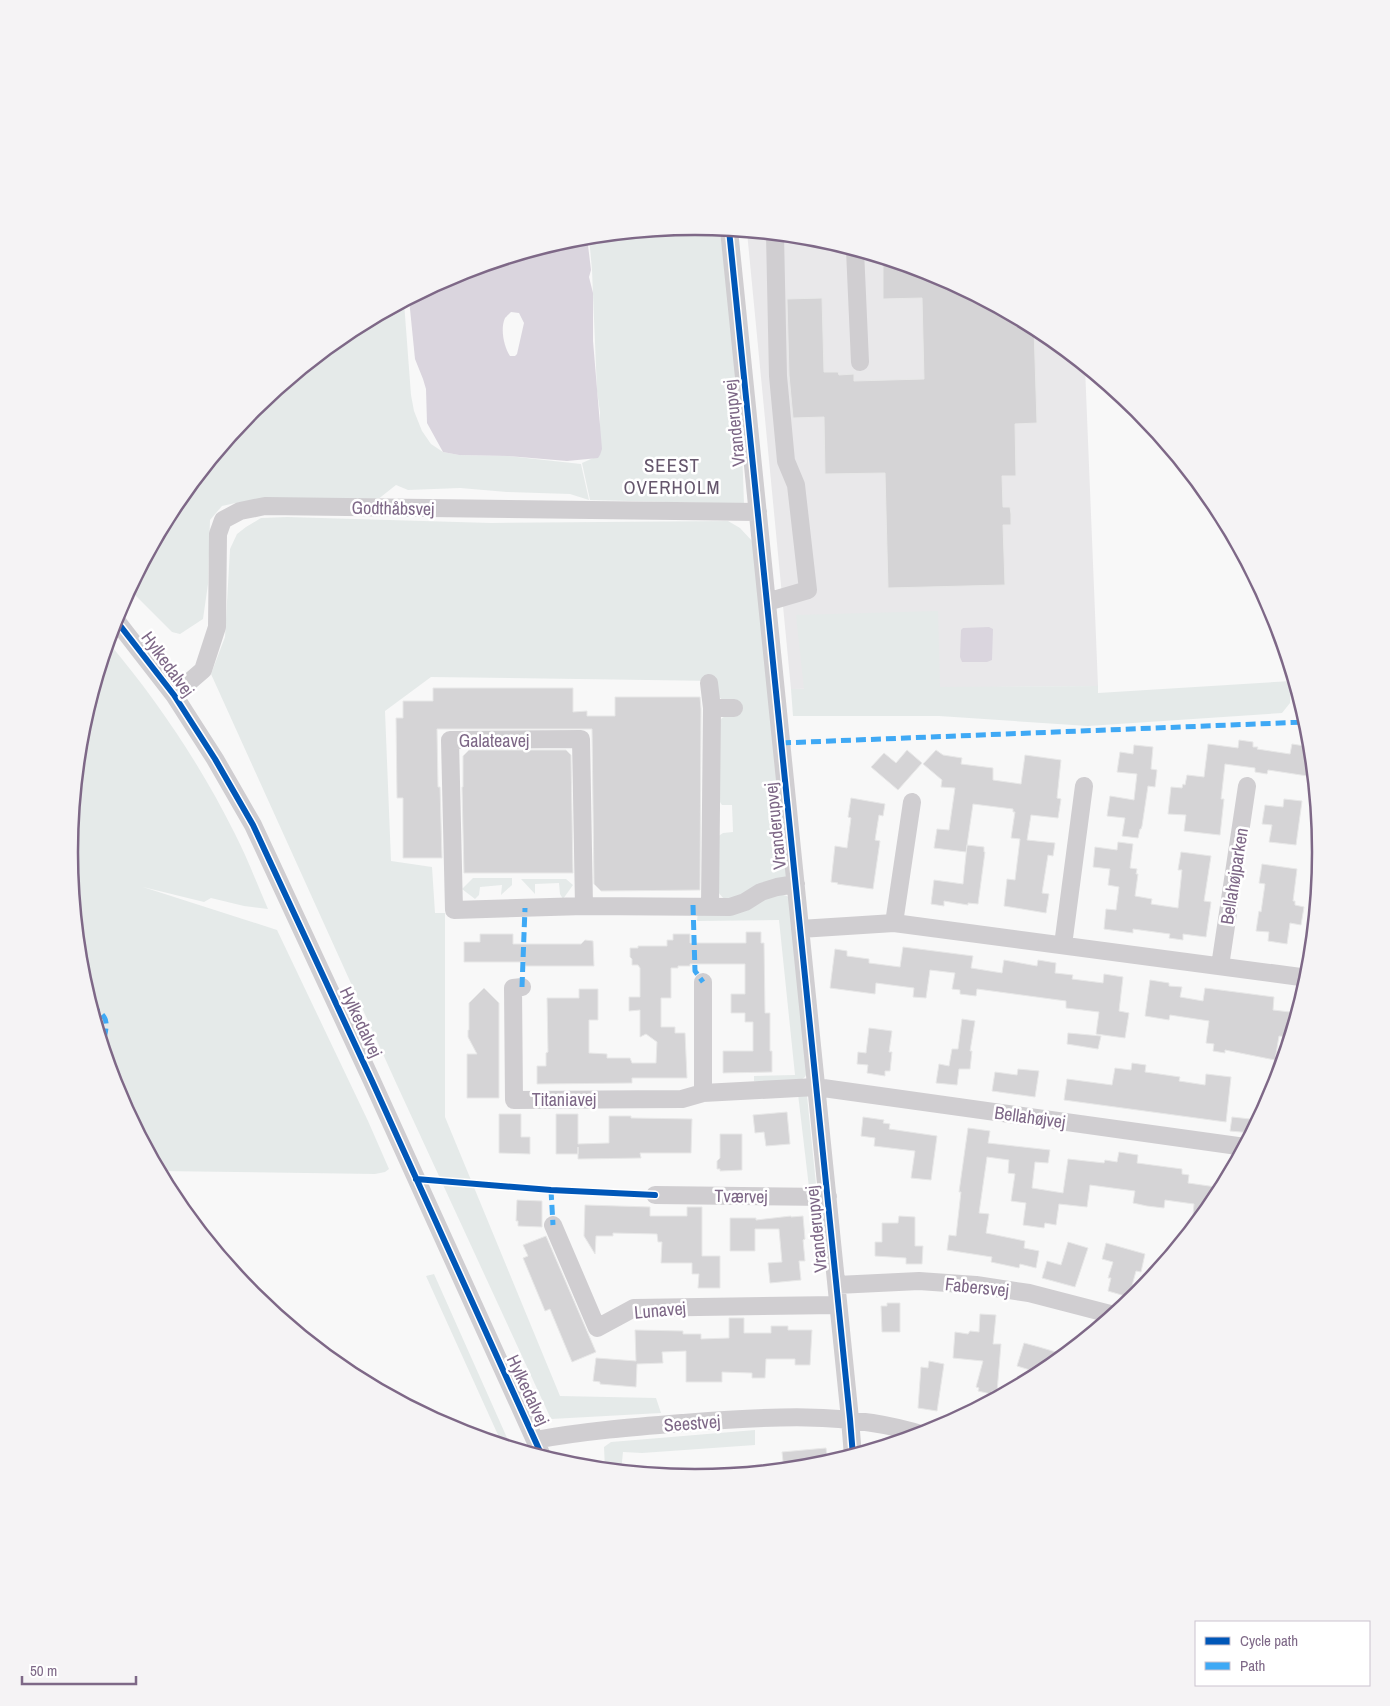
<svg xmlns="http://www.w3.org/2000/svg" width="1390" height="1706" font-family="'Archivo Narrow',sans-serif">
  <style>
    .built { fill: #e9e8ea }
    .green { fill: #e5eae9 }
    .water { fill: #dad5de; fill-rule: evenodd }
    .building { fill: #d5d4d6; stroke: #e8e8e8 }
    .lines { fill: none; stroke-linecap: round; stroke-linejoin: round }
    .minor { stroke: #d0ced1; stroke-width: 18 }
    .quiet { stroke: #3fa9f5; stroke-width: 5; stroke-dasharray: 10 5; stroke-linecap: butt }
    .cycleway-casing { stroke: #fff; stroke-width: 9 }
    .cycleway { stroke: #0057b8; stroke-width: 6 }
    .labels { text-anchor: middle; dominant-baseline: central; stroke-width: 5; stroke-linejoin: round; paint-order: stroke }
    .street-label { font-size: 18px; fill: #7e6887; stroke: #fff }
    .neighbourhood-label { font-size: 19px; letter-spacing: 1px; fill: #65566c; stroke: #fff }
    .rim { fill: none; stroke: #7e6887; stroke-width: 2.5 }
  </style>
  <rect width="100%" height="100%" fill="#f8f8f8"/>
  <path class="built" d="M 747,232 L 817,239 L 935,275 L 1043,332 L 1085,367 L 1098,686 L 791,689 Z"/>
  <path class="green" d="M 695,227 L 720,229 C 730,320 742,412 744,504 L 590,500 L 582,463 L 600,455 L 600,412 L 597,391 L 592,270 L 589,237 Z
    M 404,302 L 411,395 L 414,411 L 422,431 L 431,444 L 443,452 L 459,455 L 508,456 L 581,464 L 589,500 L 570,494 L 507,492 L 460,488 L 408,490 L 396,485 L 377,500 L 240,502 L 222,506 L 210,520 L 208,584 L 203,619 L 180,634 L 172,632 L 129,589 L 174,505 L 252,410 L 347,332 Z
    M 287,517 L 491,523 L 728,521 L 740,528 L 753,542 L 789,874 L 783,880 L 736,898 L 724,899 L 717,891 L 717,837 L 723,833 L 733,832 L 732,805 L 722,805 L 718,799 L 718,723 L 722,718 L 728,715 L 725,702 L 719,697 L 717,681 L 431,677 L 385,711 L 391,861 L 432,867 L 435,913 L 445,913 L 445,1117 L 560,1396 L 656,1398 L 661,1413 L 551,1419 L 397,1085 L 211,674 L 225,637 L 230,549 L 237,534 L 246,527 L 261,518 Z
    M 938,611 L 940,687 L 1098,686 L 1098,693 L 1291,681 L 1290,703 L 1282,713 L 1088,726 L 939,716 L 793,716 L 791,689 L 804,689 L 796,615 Z
    M 108,642 C 157,700 200,764 234,832 C 247,857 257,884 268,909 L 244,906 L 211,898 L 204,902 L 143,887 L 277,930 L 368,1121 L 389,1169 L 385,1172 L 375,1174 L 158,1171 L 116,1092 L 81,975 L 69,853 L 81,731 Z
    M 473,878 L 512,878 L 512,885 L 501,895 L 502,885 L 480,887 L 479,895 L 475,899 L 462,889 Z
    M 521,879 L 566,879 L 573,885 L 563,899 L 560,894 L 559,883 L 535,884 L 535,894 Z
    M 779,894 L 787,896 L 791,899 L 808,1071 L 805,1077 L 798,1082 L 754,1081 L 754,1076 L 795,1075 L 779,920 L 697,921 L 698,912 Z
    M 798,1094 L 807,1096 L 817,1194 L 810,1196 Z
    M 434,1274 L 512,1449 L 503,1446 L 426,1276 Z
    M 755,1430 L 755,1445 L 642,1453 L 623,1452 L 621,1472 L 605,1470 L 604,1447 L 611,1442 Z"/>
  <path class="water" d="M 587,237 L 591,270 L 589,277 L 593,293 L 593,341 L 602,449 L 600,455 L 598,458 L 567,461 L 508,456 L 459,455 L 443,452 L 427,423 L 426,389 L 423,379 L 415,359 L 409,299 L 456,274 L 573,239 ZM 511,312 L 519,313 L 524,323 L 517,354 L 515,356 L 510,356 C 504,347 500,329 505,318 C 505,318 510,313 511,312 Z
    M 989,627 L 993,629 L 992,660 L 987,662 L 962,662 L 960,657 L 961,630 L 963,628 Z"/>
  <path class="building" d="M 883,259 L 935,275 L 1034,328 L 1037,423 L 1015,424 L 1016,476 L 1002,476 L 1003,507 L 1010,507 L 1011,514 L 1011,525 L 1003,525 L 1005,585 L 888,588 L 885,473 L 825,474 L 824,417 L 793,418 L 789,375 L 787,299 L 822,298 L 824,372 L 838,372 L 839,375 L 854,374 L 854,381 L 924,379 L 922,298 L 883,299 Z
    M 433,688 L 573,688 L 573,712 L 587,711 L 587,716 L 615,716 L 615,697 L 700,697 L 701,709 L 700,890 L 601,891 L 594,884 L 592,729 L 437,729 L 438,787 L 440,787 L 442,858 L 403,858 L 403,798 L 397,798 L 396,718 L 403,718 L 403,701 L 433,701 Z
    M 1239,740 L 1253,742 L 1253,747 L 1258,747 L 1257,749 L 1290,754 L 1292,744 L 1311,747 L 1314,777 L 1268,770 L 1267,774 L 1255,772 L 1255,768 L 1225,764 L 1221,799 L 1224,799 L 1220,835 L 1184,831 L 1186,815 L 1168,814 L 1171,787 L 1182,788 L 1183,784 L 1185,785 L 1187,775 L 1204,777 L 1208,744 L 1238,748 Z
    M 1134,745 L 1153,747 L 1151,769 L 1157,770 L 1155,787 L 1148,786 L 1142,826 L 1141,829 L 1140,829 L 1138,838 L 1122,836 L 1125,818 L 1107,816 L 1110,796 L 1134,800 L 1137,774 L 1117,772 L 1120,752 L 1133,754 Z
    M 469,750 L 566,750 L 571,755 L 573,873 L 464,873 L 462,787 L 463,787 L 463,756 Z
    M 907,750 L 922,763 L 898,790 L 871,767 L 884,753 L 896,763 Z
    M 936,750 L 943,755 L 962,758 L 961,764 L 993,768 L 993,780 L 1021,784 L 1025,755 L 1061,760 L 1057,798 L 1061,799 L 1058,818 L 1031,815 L 1027,840 L 1055,843 L 1053,856 L 1048,855 L 1042,893 L 1049,894 L 1046,913 L 1004,906 L 1007,879 L 1015,880 L 1020,839 L 1011,838 L 1015,812 L 1013,812 L 1013,809 L 973,804 L 966,852 L 934,848 L 937,829 L 949,830 L 955,788 L 941,787 L 942,780 L 923,764 Z
    M 851,798 L 885,804 L 883,816 L 879,815 L 875,840 L 880,841 L 873,889 L 837,884 L 838,883 L 831,882 L 835,846 L 847,848 L 851,818 L 848,817 Z
    M 1284,799 L 1302,801 L 1296,845 L 1269,842 L 1272,825 L 1262,824 L 1265,805 L 1283,807 Z
    M 1118,842 L 1133,844 L 1130,868 L 1137,869 L 1136,874 L 1138,874 L 1135,896 L 1152,899 L 1151,904 L 1178,908 L 1182,870 L 1178,870 L 1181,852 L 1211,856 L 1204,901 L 1211,902 L 1206,937 L 1183,934 L 1183,940 L 1169,938 L 1170,934 L 1133,929 L 1133,933 L 1104,929 L 1106,909 L 1116,910 L 1119,887 L 1108,885 L 1110,869 L 1093,867 L 1095,847 L 1117,850 Z
    M 967,845 L 984,847 L 984,852 L 985,852 L 978,904 L 968,903 L 968,905 L 944,901 L 944,906 L 931,904 L 934,880 L 963,884 Z
    M 1262,864 L 1297,869 L 1293,901 L 1295,901 L 1295,905 L 1304,907 L 1301,925 L 1290,923 L 1287,944 L 1268,941 L 1269,932 L 1256,931 L 1259,911 L 1261,912 L 1265,884 L 1259,883 Z
    M 746,932 L 761,932 L 761,943 L 764,943 L 765,1013 L 770,1013 L 770,1051 L 772,1051 L 772,1072 L 723,1073 L 723,1051 L 753,1051 L 753,1022 L 745,1022 L 745,1013 L 731,1013 L 731,994 L 745,994 L 745,964 L 690,964 L 690,966 L 678,966 L 678,968 L 671,968 L 671,998 L 661,998 L 661,1027 L 675,1027 L 675,1033 L 685,1033 L 687,1078 L 632,1078 L 632,1083 L 537,1084 L 537,1066 L 546,1066 L 546,1053 L 548,1052 L 547,998 L 579,998 L 579,989 L 598,989 L 598,1020 L 589,1020 L 589,1053 L 607,1054 L 607,1058 L 630,1058 L 632,1063 L 656,1063 L 657,1042 L 646,1034 L 640,1037 L 640,1010 L 629,1011 L 629,997 L 640,997 L 640,968 L 638,965 L 632,965 L 632,959 L 630,957 L 630,948 L 638,948 L 638,946 L 667,946 L 667,940 L 673,940 L 673,934 L 690,934 L 690,943 L 746,943 Z
    M 480,934 L 513,934 L 513,944 L 581,944 L 585,940 L 593,941 L 594,966 L 526,966 L 525,962 L 464,962 L 464,942 L 480,942 Z
    M 903,947 L 973,956 L 971,968 L 1002,973 L 1004,960 L 1037,966 L 1038,960 L 1056,963 L 1055,973 L 1073,975 L 1072,979 L 1103,983 L 1104,974 L 1123,977 L 1119,1011 L 1129,1013 L 1125,1038 L 1096,1034 L 1099,1012 L 1066,1008 L 1066,1001 L 977,989 L 976,996 L 960,994 L 960,990 L 952,989 L 955,973 L 930,970 L 926,998 L 913,997 L 914,988 L 876,983 L 875,994 L 830,988 L 835,949 L 847,951 L 847,956 L 869,959 L 869,963 L 900,967 Z
    M 1150,980 L 1169,983 L 1169,986 L 1182,987 L 1180,997 L 1203,1001 L 1205,988 L 1274,997 L 1273,1010 L 1298,1013 L 1290,1037 L 1279,1036 L 1275,1060 L 1225,1050 L 1225,1053 L 1213,1051 L 1214,1044 L 1206,1043 L 1209,1021 L 1170,1015 L 1169,1020 L 1145,1016 Z
    M 484,988 L 499,1003 L 499,1098 L 467,1098 L 467,1054 L 477,1054 L 468,1037 L 468,1030 L 469,1030 L 469,1003 Z
    M 962,1019 L 975,1021 L 970,1051 L 972,1051 L 970,1069 L 959,1069 L 957,1085 L 936,1083 L 939,1064 L 949,1066 L 952,1049 L 958,1049 Z
    M 869,1028 L 892,1031 L 889,1052 L 892,1052 L 890,1071 L 885,1071 L 885,1076 L 867,1073 L 868,1065 L 857,1064 L 858,1052 L 866,1053 Z
    M 1068,1033 L 1101,1036 L 1098,1049 L 1067,1044 Z
    M 1132,1063 L 1146,1065 L 1145,1072 L 1180,1077 L 1179,1081 L 1205,1085 L 1206,1074 L 1231,1077 L 1226,1122 L 1064,1100 L 1067,1079 L 1112,1085 L 1115,1068 L 1131,1070 Z
    M 1018,1069 L 1039,1071 L 1035,1097 L 992,1091 L 995,1072 L 1017,1075 Z
    M 787,1112 L 790,1144 L 766,1146 L 764,1132 L 755,1133 L 753,1115 Z
    M 499,1114 L 521,1114 L 521,1137 L 530,1137 L 530,1154 L 499,1153 Z
    M 556,1114 L 578,1114 L 578,1144 L 609,1143 L 609,1116 L 631,1116 L 631,1118 L 692,1119 L 691,1153 L 640,1153 L 641,1158 L 578,1159 L 578,1147 L 578,1154 L 556,1154 Z
    M 863,1117 L 884,1120 L 883,1123 L 890,1124 L 889,1129 L 937,1136 L 931,1180 L 911,1178 L 915,1151 L 874,1146 L 875,1138 L 861,1136 Z
    M 1232,1117 L 1259,1120 L 1252,1133 L 1230,1131 Z
    M 968,1128 L 990,1131 L 988,1143 L 1050,1150 L 1048,1163 L 1035,1162 L 1032,1188 L 1063,1193 L 1068,1159 L 1104,1163 L 1105,1160 L 1117,1162 L 1119,1152 L 1138,1155 L 1137,1163 L 1182,1169 L 1182,1174 L 1189,1175 L 1188,1183 L 1223,1188 L 1216,1201 L 1203,1216 L 1193,1215 L 1194,1204 L 1165,1200 L 1164,1208 L 1147,1206 L 1133,1203 L 1135,1191 L 1090,1185 L 1087,1207 L 1059,1204 L 1056,1225 L 1045,1223 L 1044,1228 L 1023,1225 L 1026,1203 L 1011,1201 L 1015,1174 L 1008,1173 L 1009,1160 L 987,1157 L 979,1213 L 989,1214 L 986,1233 L 1025,1241 L 1024,1248 L 1039,1251 L 1036,1268 L 1020,1264 L 1019,1268 L 991,1262 L 992,1257 L 947,1250 L 949,1235 L 956,1236 L 961,1192 L 959,1192 Z
    M 720,1134 L 742,1134 L 742,1170 L 720,1171 L 720,1169 L 717,1169 L 717,1161 L 720,1158 Z
    M 517,1200 L 542,1201 L 542,1227 L 518,1226 L 518,1221 L 516,1221 Z
    M 585,1205 L 650,1207 L 650,1216 L 687,1216 L 687,1207 L 702,1207 L 702,1256 L 720,1256 L 720,1288 L 698,1288 L 699,1274 L 692,1274 L 692,1263 L 661,1263 L 662,1242 L 658,1242 L 657,1234 L 613,1233 L 613,1236 L 596,1236 L 595,1254 L 584,1236 Z
    M 791,1216 L 791,1217 L 803,1216 L 805,1239 L 803,1240 L 805,1261 L 799,1261 L 801,1280 L 770,1283 L 768,1263 L 782,1262 L 779,1229 L 755,1229 L 755,1251 L 730,1251 L 730,1218 L 756,1218 L 756,1220 Z
    M 899,1216 L 915,1217 L 915,1246 L 923,1246 L 922,1264 L 906,1264 L 906,1258 L 875,1256 L 875,1242 L 882,1242 L 882,1223 L 898,1223 Z
    M 546,1236 L 596,1352 L 572,1362 L 550,1309 L 545,1311 L 523,1258 L 528,1256 L 523,1245 Z
    M 1068,1242 L 1088,1248 L 1075,1287 L 1042,1278 L 1047,1261 L 1061,1265 Z
    M 1106,1243 L 1145,1254 L 1141,1272 L 1136,1271 L 1130,1293 L 1126,1292 L 1125,1296 L 1108,1291 L 1111,1278 L 1108,1278 L 1113,1262 L 1102,1259 Z
    M 887,1303 L 900,1303 L 900,1332 L 882,1332 L 881,1306 L 887,1306 Z
    M 980,1314 L 996,1315 L 993,1344 L 1001,1344 L 997,1392 L 992,1391 L 991,1394 L 978,1391 L 979,1388 L 976,1387 L 983,1361 L 953,1358 L 955,1332 L 968,1334 L 970,1331 L 979,1332 Z
    M 729,1318 L 744,1318 L 744,1333 L 771,1333 L 771,1326 L 788,1326 L 788,1330 L 812,1330 L 810,1365 L 795,1365 L 795,1359 L 766,1359 L 765,1378 L 752,1378 L 752,1373 L 722,1372 L 722,1382 L 686,1382 L 686,1351 L 662,1352 L 663,1363 L 637,1364 L 636,1387 L 600,1384 L 600,1382 L 593,1381 L 596,1358 L 636,1361 L 635,1330 L 683,1331 L 683,1334 L 701,1334 L 701,1339 L 729,1338 Z
    M 1024,1343 L 1039,1347 L 1066,1355 L 1043,1374 L 1017,1366 Z
    M 929,1361 L 944,1364 L 937,1411 L 918,1408 L 921,1367 L 928,1368 Z
    M 826,1448 L 828,1464 L 817,1467 L 784,1470 L 782,1452 Z"/>
  <g class="lines">
    <path class="minor" d="M 729,230 L 850,1419 L 853,1456
      M 855,250 L 860,362
      M 767,602 L 808,590 L 796,485 L 786,461 L 778,376 L 775,235
      M 115,619 L 174,695 L 215,759 L 253,825 L 372,1081 L 543,1458
      M 709,683 L 712,708 L 710,905
      M 174,695 L 203,670 L 217,627 L 218,534 L 223,520 L 240,511 L 265,506 L 758,512
      M 712,708 L 734,708
      M 584,906 L 581,739 L 450,740 L 454,910 L 584,906 L 730,907 L 745,902 L 761,892 L 777,887 L 796,884
      M 894,923 L 912,802
      M 800,929 L 894,923 L 1308,978
      M 1063,945 L 1084,786
      M 1220,966 L 1247,786
      M 522,987 L 513,988 L 514,1100 L 682,1099 L 703,1093 L 816,1087 L 1245,1147
      M 703,1093 L 703,982
      M 655,1195 L 828,1197
      M 553,1225 L 597,1328 L 634,1308 L 838,1305
      M 837,1285 L 919,1281 L 976,1285 L 1029,1293 L 1114,1315
      M 535,1440 C 584,1431 633,1427 682,1423 C 762,1417 847,1410 924,1435"/>
    <path class="quiet" d="M 1301,721 L 1303,709
      M 781,743 L 1306,722
      M 693,905 L 695,971 L 703,982
      M 522,987 L 525,908
      M 90,1006 C 108,1016 108,1020 104,1039 L 101,1041
      M 551,1190 L 553,1225"/>
    <g class="cycleway-casing">
      <path id="cycleway" d="M 729,230 L 850,1419 L 853,1456
        M 115,619 L 174,695 L 215,759 L 253,825 L 372,1081 L 543,1458
        M 416,1179 L 551,1190 L 655,1195"/>
    </g>
    <use href="#cycleway" class="cycleway"/>
  </g>
  <g class="labels">
    <g class="street-label">
      <text transform="translate(734 423) rotate(-96)">Vranderupvej</text>
      <text transform="translate(393 508) rotate(1)">Godthåbsvej</text>
      <text transform="translate(168 664) rotate(54)">Hylkedalvej</text>
      <text x="494" y="740">Galateavej</text>
      <text transform="translate(775 826) rotate(-96)">Vranderupvej</text>
      <text transform="translate(1234 876) rotate(-81)">Bellahøjparken</text>
      <text transform="translate(361 1022) rotate(65)">Hylkedalvej</text>
      <text x="564" y="1099">Titaniavej</text>
      <text transform="translate(1030 1117) rotate(8)">Bellahøjvej</text>
      <text transform="translate(741 1196) rotate(1)">Tværvej</text>
      <text transform="translate(816 1229) rotate(-96)">Vranderupvej</text>
      <text transform="translate(977 1287) rotate(6)">Fabersvej</text>
      <text transform="translate(660 1310) rotate(-5)">Lunavej</text>
      <text transform="translate(528 1390) rotate(65)">Hylkedalvej</text>
      <text transform="translate(692 1423) rotate(-4)">Seestvej</text>
    </g>
    <g class="neighbourhood-label">
      <text x="672" y="465">SEEST<tspan x="672" dy="22">OVERHOLM</tspan></text>
    </g>
  </g>
  <path d="M0 0H1390V1706H0ZM78 852a617 617 0 1 1 1234 0a617 617 0 1 1-1234 0Z" fill="#f5f3f5" fill-rule="evenodd"/>
  <path class="rim" d="M78 852a617 617 0 1 1 1234 0a617 617 0 1 1-1234 0Z"/>
  <rect x="1195" y="1621" width="175" height="65" fill="#ffffff" stroke="#cbc3cf"/>
  <rect x="1205" y="1637" width="25" height="8" fill="#0057b8" stroke="#cbc3cf"/>
  <text x="1240" y="1646" font-size="15" fill="#7e6887">Cycle path</text>
  <rect x="1205" y="1662" width="25" height="8" fill="#3fa9f5" stroke="#cbc3cf"/>
  <text x="1240" y="1671" font-size="15" fill="#7e6887">Path</text>
  <path d="M22 1676v8h114v-8" fill="none" stroke="#7e6887" stroke-width="2.5"/>
  <text x="30" y="1676" font-size="15" fill="#7e6887" stroke="#ffffff" stroke-width="4" paint-order="stroke">50 m</text>
</svg>
